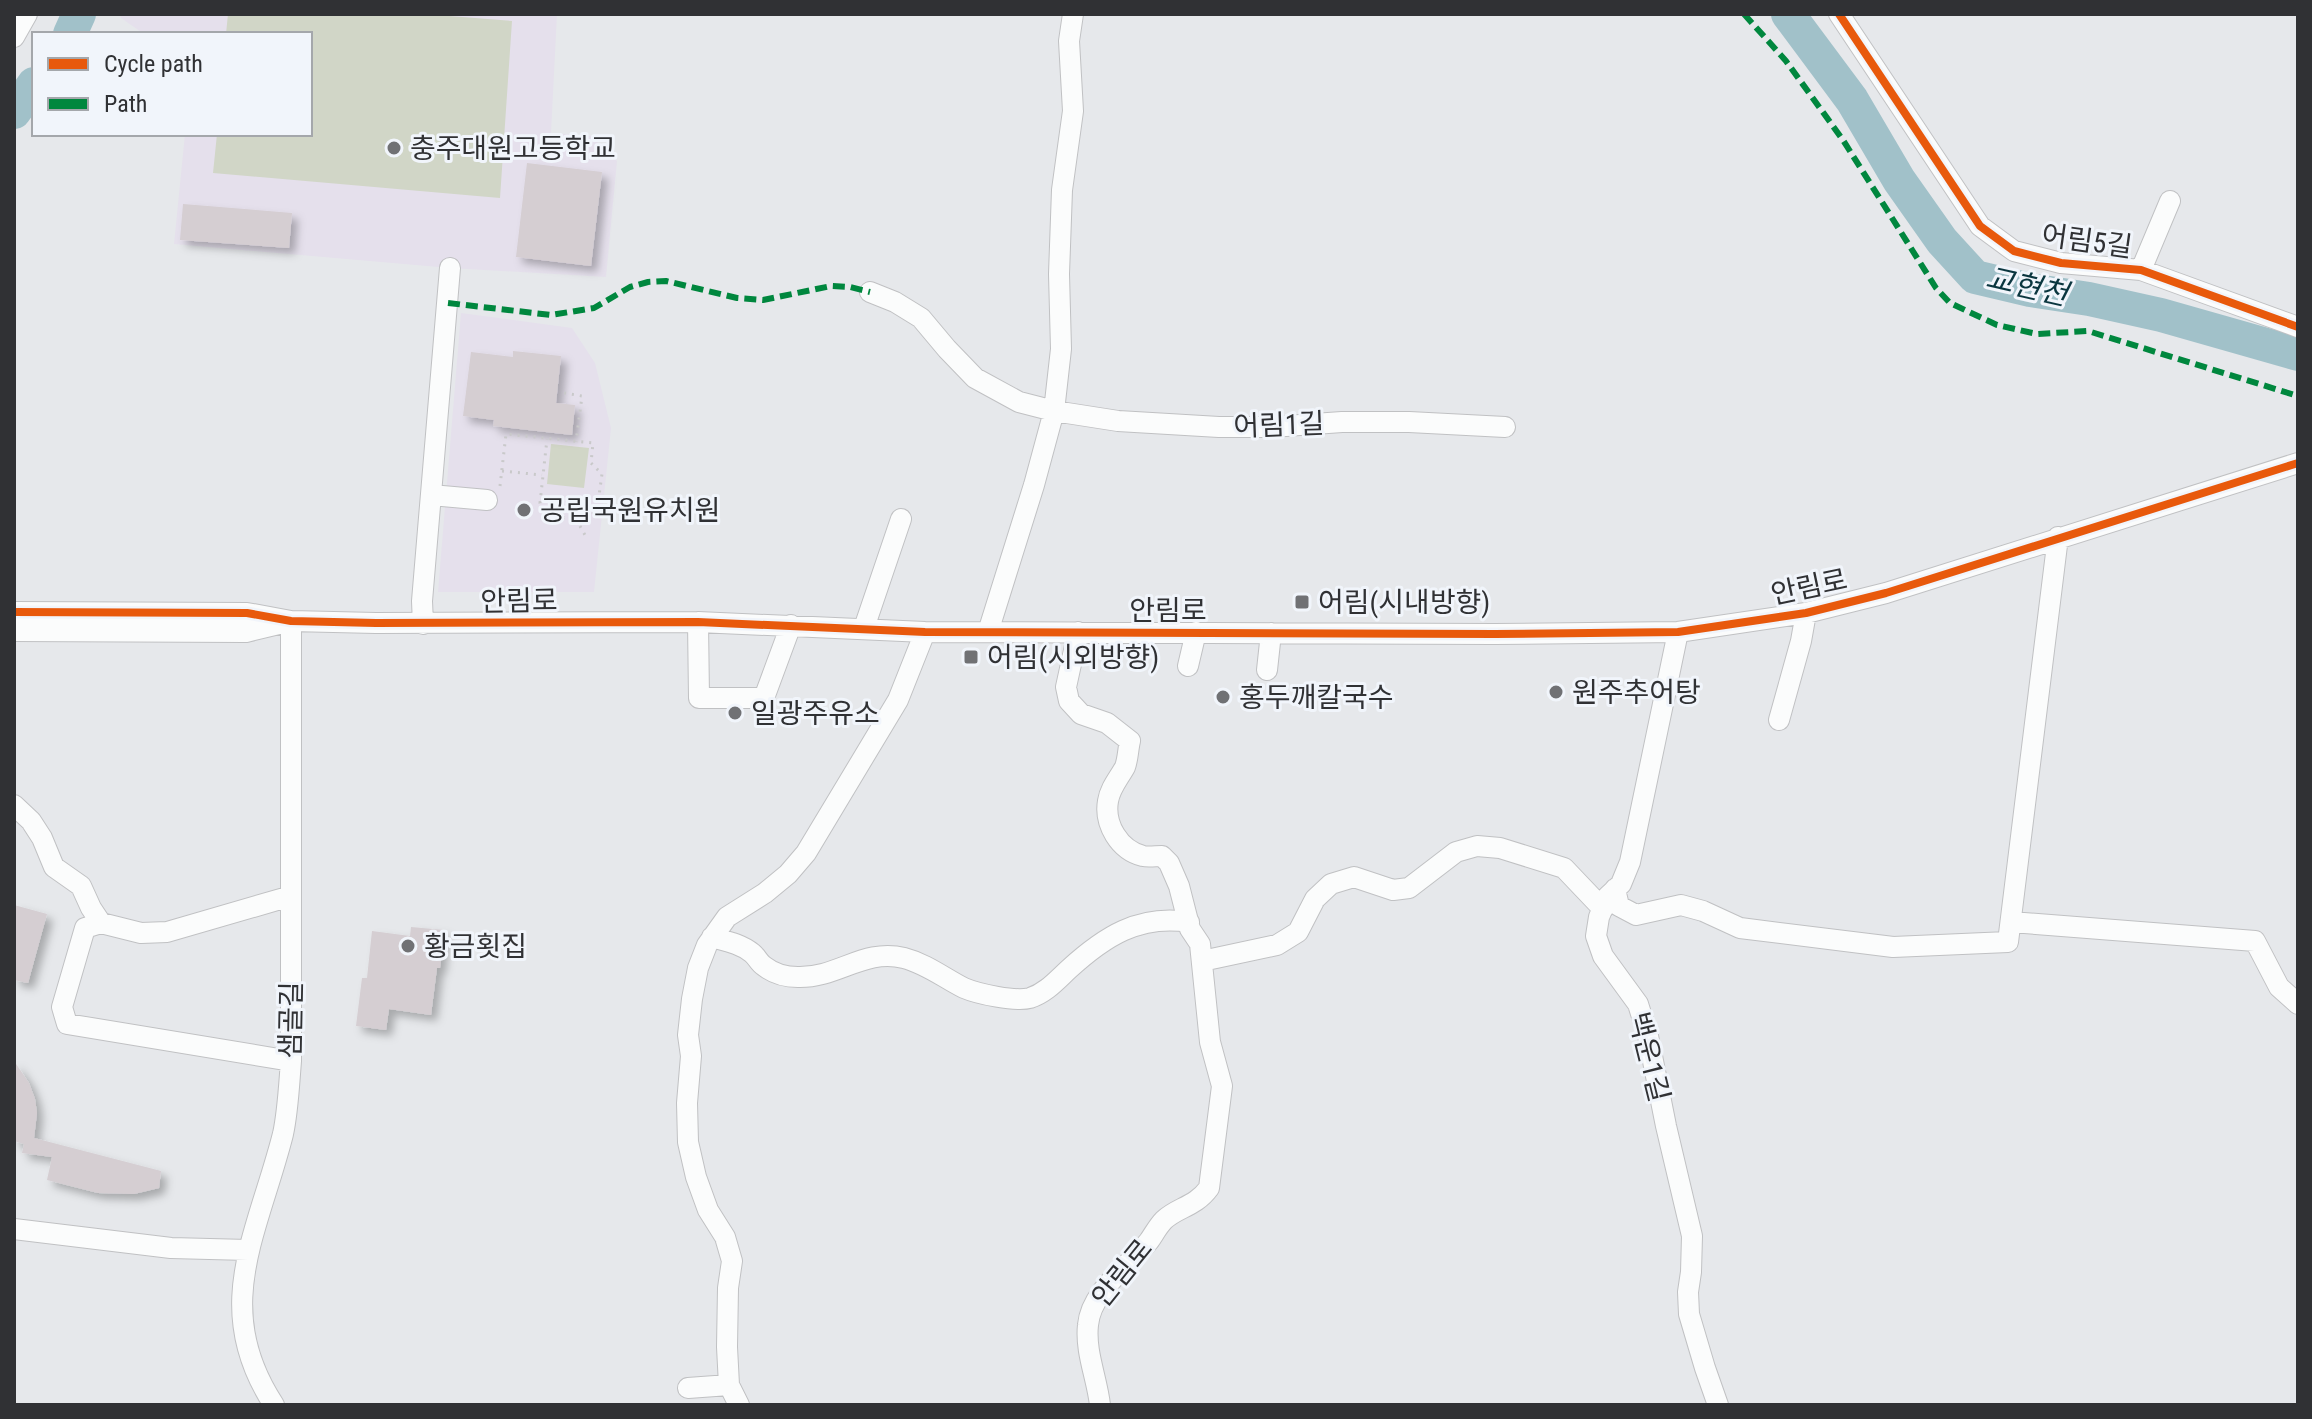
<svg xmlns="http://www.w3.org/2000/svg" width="2312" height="1419" font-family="'Roboto Condensed','Noto Sans KR',sans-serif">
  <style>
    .education { fill: #e5e0ec }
    .green { fill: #d1d6c7 }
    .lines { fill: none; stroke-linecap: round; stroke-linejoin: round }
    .river { stroke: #a1c1c9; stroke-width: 34 }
    .building { fill: #d5ced2; filter: url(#shadow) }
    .minor-casing { stroke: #c0c1c3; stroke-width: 22 }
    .path { stroke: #c9c9ca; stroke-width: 3; stroke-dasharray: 2 6; stroke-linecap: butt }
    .minor { stroke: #fbfcfc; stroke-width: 20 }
    .quiet { stroke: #00873e; stroke-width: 6; stroke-dasharray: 12 6; stroke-linecap: butt }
    .cycleway-casing { stroke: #f1f5fb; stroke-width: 13 }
    .cycleway { stroke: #e8590c; stroke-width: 8 }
    .poi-dot { fill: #707174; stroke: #f1f5fb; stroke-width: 3 }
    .labels { text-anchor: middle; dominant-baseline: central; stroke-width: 6; stroke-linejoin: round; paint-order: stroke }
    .poi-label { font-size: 28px; fill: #303134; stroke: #f1f5fb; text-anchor: start }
    .street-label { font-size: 28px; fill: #303134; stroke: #f1f5fb }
    .water-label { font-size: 30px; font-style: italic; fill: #0a363f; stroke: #f1f5fb }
  </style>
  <defs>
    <filter id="shadow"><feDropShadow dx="6" dy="6" stdDeviation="4" flood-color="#0004"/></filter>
  </defs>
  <rect width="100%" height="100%" fill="#e6e8eb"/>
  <path class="education" d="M 120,14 L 557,14 L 551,133 L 591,136 L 617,161 L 606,277 L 450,268 L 174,244 L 185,134 L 310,134 L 310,34 L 144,34 L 121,18 Z
    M 461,313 L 572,328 L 595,363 L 611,428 L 594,592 L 438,592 Z"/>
  <path class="green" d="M 228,14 L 424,14 L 512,21 L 500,198 L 213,173 L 217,134 L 310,134 L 310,34 L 226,34 Z
    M 551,444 L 589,448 L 584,488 L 547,484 Z"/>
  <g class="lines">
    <path class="river" d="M 1788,14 L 1852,100 L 1899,180 L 1942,241 L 1975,277 L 2030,290 L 2089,299 L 2161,315 L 2298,354
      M 70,34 L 79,14
      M 14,112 L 34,84"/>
  </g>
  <path class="building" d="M 527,163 L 602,172 L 591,266 L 516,257 Z
    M 183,204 L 292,213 L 289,248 L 180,240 Z
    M 513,351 L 561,356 L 556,403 L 575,405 L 572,435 L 493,426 L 494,420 L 463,416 L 471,352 L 513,357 Z
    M 14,905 L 47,914 L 28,983 L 14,980 Z
    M 411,927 L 444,930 L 440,968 L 437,968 L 431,1015 L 389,1009 L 386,1030 L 356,1026 L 362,978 L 367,978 L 372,931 L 410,936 Z
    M 14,1061 L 29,1083 L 35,1099 L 37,1113 L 34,1138 L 161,1171 L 159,1188 L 134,1194 L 98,1193 L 47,1180 L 52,1157 L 22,1153 L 24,1144 L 14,1141 Z"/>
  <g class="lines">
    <g class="minor-casing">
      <path id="minor" d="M 1839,14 L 1980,226 L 2014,251 L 2061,263 L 2141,270 L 2298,327
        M 14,37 L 27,14
        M 2141,270 L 2170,201
        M 870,292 L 895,302 L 921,318 L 947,349 L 975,378 L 1019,402 L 1054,411 L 1118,421 L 1219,427 L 1272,427 L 1342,422 L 1409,422 L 1505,427
        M 431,495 L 487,500
        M 14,612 L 247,613 L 291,621 L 376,623 L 698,622 L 925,632 L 1495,634 L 1678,632 L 1806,613 L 1886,593 L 2298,463
        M 698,622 L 699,698 L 764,698 L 791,625
        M 423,624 L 422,601 L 450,268
        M 864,628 L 901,519
        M 14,631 L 246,632 L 283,623
        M 988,632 L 1034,485 L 1054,411 L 1061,349 L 1059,274 L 1062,190 L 1073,111 L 1069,41 L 1073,14
        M 1078,632 L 1066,687 L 1069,701 L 1081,714 L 1107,723 L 1130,741 C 1128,749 1128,759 1125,767 C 1119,778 1110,788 1108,801 C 1104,824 1119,850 1143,856 C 1148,857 1156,856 1162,856 L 1169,863 L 1179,886 L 1190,929 L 1200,944 L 1210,1042 L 1222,1086 L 1209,1188 C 1195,1207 1178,1207 1164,1220 C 1158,1226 1154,1234 1149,1241 C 1129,1266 1091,1291 1088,1325 C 1085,1352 1097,1378 1100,1405
        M 1678,632 L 1630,862 L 1621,884 L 1608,896 L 1599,917 L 1596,936 L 1603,956 L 1638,1004 L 1648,1036 L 1666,1126 L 1692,1236 L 1691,1272 L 1688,1292 L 1689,1314 L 1705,1368 L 1718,1405
        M 1188,666 L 1196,632
        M 1267,670 L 1271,633
        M 1779,720 L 1801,641 L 1806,613
        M 14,805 L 31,821 L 42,838 L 54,867 L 81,886 L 91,908 L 101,923
        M 1615,889 L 1619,906 L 1636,915 L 1681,905 L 1703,911 L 1740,928 L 1893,947 L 2008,942 L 2058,537
        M 2011,922 L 2255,941 L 2279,987 L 2298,1004
        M 712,937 C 726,941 741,944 752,953 C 757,957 759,963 764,966 C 774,974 786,977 798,977 C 838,978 864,948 904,958 C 927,964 944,978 964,988 C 978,994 1016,1002 1030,998 C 1046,993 1057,980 1069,969 C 1104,937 1139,914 1189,922
        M 1202,961 L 1277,945 L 1298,932 L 1315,899 L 1331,884 L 1354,877 L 1393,890 L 1409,888 L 1456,852 L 1477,846 L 1500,848 L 1564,868 L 1603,909
        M 291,1061 L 67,1024 L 62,1007 L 85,928 L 101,923 L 141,933 L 167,932 L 291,896
        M 14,1229 L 171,1248 L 248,1250
        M 688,1388 L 729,1385
        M 274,1405 C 210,1308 258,1233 283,1134 C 288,1111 289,1085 291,1061 L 291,621
        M 739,1405 L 729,1385 L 727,1347 L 728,1288 L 732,1261 L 725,1237 L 708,1210 L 696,1177 L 688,1142 L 687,1103 L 691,1056 L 688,1035 L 692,999 L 698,968 L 707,945 L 727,917 L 765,893 L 788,874 L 806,853 L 898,700 L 925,632"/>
    </g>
    <path class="path" d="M 564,393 L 582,396 L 576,442
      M 502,471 L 542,475
      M 500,486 L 506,434 L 593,443 L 591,463 L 602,474 L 597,510 L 586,520 L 548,516 L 540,503 L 547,439
      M 576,519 L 585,535"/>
    <use href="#minor" class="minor"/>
    <path class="quiet" d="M 1744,14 L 1786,61 L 1843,140 L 1936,288 L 1950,303 L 1997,325 L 2037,334 L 2088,331 L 2298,396
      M 448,303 L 551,315 L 594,308 L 630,287 L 648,282 L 666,281 L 737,298 L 763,300 L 831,286 L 850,287 L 870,292"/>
    <g class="cycleway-casing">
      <path id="cycleway" d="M 1839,14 L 1980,226 L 2014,251 L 2061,263 L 2141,270 L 2298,327
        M 14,612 L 247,613 L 291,621 L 376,623 L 698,622 L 925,632 L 1495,634 L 1678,632 L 1806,613 L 1886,593 L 2298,463"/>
    </g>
    <use href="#cycleway" class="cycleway"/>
  </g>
  <g class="poi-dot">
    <circle cx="394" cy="148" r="8"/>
    <circle cx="524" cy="510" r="8"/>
    <rect x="1294" y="594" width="16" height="16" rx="4"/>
    <rect x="963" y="649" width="16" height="16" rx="4"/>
    <circle cx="1556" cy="692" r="8"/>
    <circle cx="1223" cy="697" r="8"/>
    <circle cx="735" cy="713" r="8"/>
    <circle cx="408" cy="946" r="8"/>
  </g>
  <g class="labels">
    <g class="poi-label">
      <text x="410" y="148">충주대원고등학교</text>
      <text x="540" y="510">공립국원유치원</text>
      <text x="1318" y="602">어림(시내방향)</text>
      <text x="987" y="657">어림(시외방향)</text>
      <text x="1572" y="692">원주추어탕</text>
      <text x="1239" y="697">홍두깨칼국수</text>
      <text x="751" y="713">일광주유소</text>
      <text x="424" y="946">황금횟집</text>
    </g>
    <g class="street-label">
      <text transform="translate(2087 241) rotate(8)">어림5길</text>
      <text transform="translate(1279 425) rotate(-2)">어림1길</text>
      <text transform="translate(1809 587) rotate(-12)">안림로</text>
      <text transform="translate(519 601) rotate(-1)">안림로</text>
      <text x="1168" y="610">안림로</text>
      <text transform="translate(291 1020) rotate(-89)">샘골길</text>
      <text transform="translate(1649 1057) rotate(76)">백운1길</text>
      <text transform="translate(1122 1273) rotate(-51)">안림로</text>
    </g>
    <g class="water-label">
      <text transform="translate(2027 286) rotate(13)">교현천</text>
    </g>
  </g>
  <rect width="2312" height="1419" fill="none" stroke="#303134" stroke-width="32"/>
  <rect x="32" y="32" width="280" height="104" fill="#f1f5fb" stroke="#a4a7ab" stroke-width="2"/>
  <rect x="48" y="58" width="40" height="12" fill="#e8590c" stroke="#a4a7ab" stroke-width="2"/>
  <text x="104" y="72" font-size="24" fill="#303134">Cycle path</text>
  <rect x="48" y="98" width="40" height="12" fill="#00873e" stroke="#a4a7ab" stroke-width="2"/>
  <text x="104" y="112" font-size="24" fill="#303134">Path</text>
</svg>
